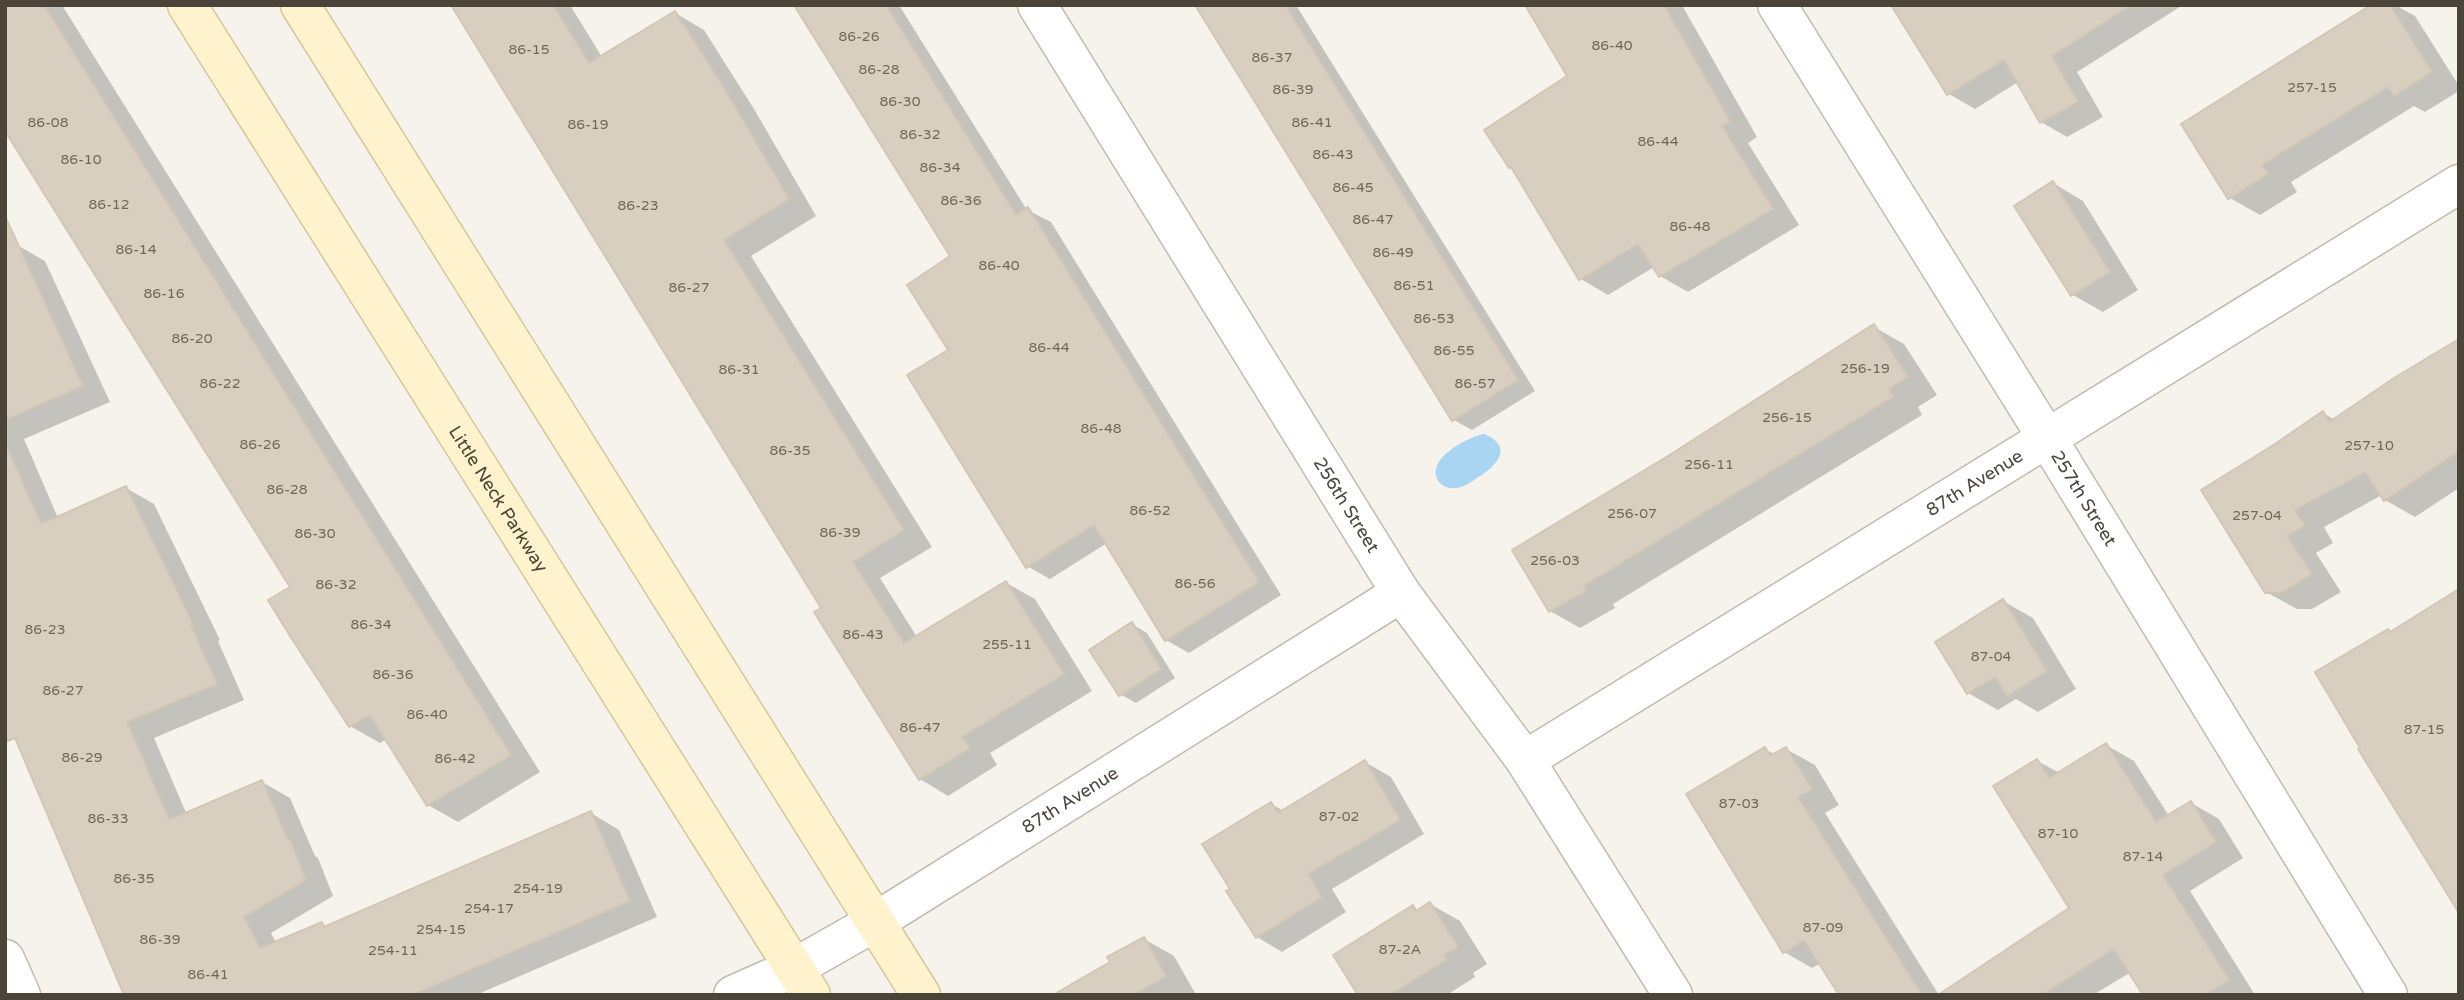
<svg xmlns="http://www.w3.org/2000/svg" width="2464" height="1000" font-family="'Varela Round',sans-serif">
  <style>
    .water { fill: #a9d4f2 }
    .shadow { fill: #0003 }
    .building { fill: #d8cfc1; stroke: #d3c7b4; stroke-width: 2 }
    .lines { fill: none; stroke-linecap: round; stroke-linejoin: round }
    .street-casing { stroke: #c2bbae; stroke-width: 41 }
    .secondary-casing { stroke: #d6c79b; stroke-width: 41 }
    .street { stroke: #fff; stroke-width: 38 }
    .secondary { stroke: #fff3cd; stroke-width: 38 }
    .labels { text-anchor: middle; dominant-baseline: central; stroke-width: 5; stroke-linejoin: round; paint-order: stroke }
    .number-label { font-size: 14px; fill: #6e675b }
    .street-label { font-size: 18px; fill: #4b4439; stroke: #fff }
  </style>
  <rect width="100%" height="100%" fill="#f6f3ec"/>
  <path class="water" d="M 1484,434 C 1513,446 1499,464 1480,476 C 1472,481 1464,488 1455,488 C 1450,489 1444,487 1440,483 C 1422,461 1467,437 1484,434 Z"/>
  <path class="shadow" d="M 5,5 L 62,5 L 540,772 L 458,822 L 428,805 L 387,739 L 380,743 L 350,726 L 293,587 Z
    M 451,5 L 570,5 L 602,57 L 675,13 L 704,30 L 754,109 L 816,216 L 751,256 L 932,547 L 880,578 L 917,637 L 1006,583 L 1035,599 L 1092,691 L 990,753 L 997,765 L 948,796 L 920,779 L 823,608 Z
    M 797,5 L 899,5 L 1027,210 L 1051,222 L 1281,595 L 1189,653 L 1166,640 L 1107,543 L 1050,579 L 1027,566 L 951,350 L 952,257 Z
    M 1197,5 L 1296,5 L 1535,391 L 1472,430 L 1454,420 Z
    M 1527,5 L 1683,7 L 1757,137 L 1748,143 L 1799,225 L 1688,292 L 1660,276 L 1654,267 L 1608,295 L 1581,279 L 1515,170 L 1510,167 L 1569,76 Z
    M 1892,5 L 2183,5 L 2077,72 L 2103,117 L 2067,137 L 2041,122 L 2018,82 L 1975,109 L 1949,94 Z
    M 2375,5 L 2395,5 L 2415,16 L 2459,86 L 2459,91 L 2425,112 L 2414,106 L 2291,182 L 2297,192 L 2260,215 L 2230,198 Z
    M 2053,183 L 2083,201 L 2138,290 L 2103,312 L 2073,295 Z
    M 17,245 L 45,261 L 110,402 L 24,439 L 58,518 L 126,488 L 154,504 L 220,640 L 218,641 L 244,700 L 154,738 L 187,815 L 262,782 L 290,798 L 315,856 L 318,858 L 333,896 L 271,933 L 276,943 L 322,924 L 327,927 L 591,813 L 619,830 L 657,917 L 476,995 L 125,995 L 5,714 L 5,251 Z
    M 1874,327 L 1904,344 L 1937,395 L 1918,407 L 1922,415 L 1613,604 L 1615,608 L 1580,628 L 1550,611 L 1669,458 Z
    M 2459,341 L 2459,488 L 2415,517 L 2385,500 L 2382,495 L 2324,527 L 2333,543 L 2316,553 L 2341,592 L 2312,609 L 2297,609 L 2266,592 L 2323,413 L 2335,420 Z
    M 2003,601 L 2033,618 L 2076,689 L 2038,712 L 2016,699 L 1998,710 L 1968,693 Z
    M 1132,624 L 1147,633 L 1175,678 L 1136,703 L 1120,694 Z
    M 2106,745 L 2134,761 L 2169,816 L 2191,803 L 2219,819 L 2243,858 L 2190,891 L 2255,995 L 2145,995 L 2131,972 L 2093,995 L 1942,995 L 2072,909 L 2037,761 L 2060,773 Z
    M 1765,749 L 1776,755 L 1786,749 L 1815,765 L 1839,805 L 1825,813 L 1939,995 L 1841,995 L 1821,963 L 1812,968 L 1784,952 Z
    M 1365,762 L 1391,777 L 1424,834 L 1332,889 L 1346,912 L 1282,952 L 1257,937 L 1232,890 L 1271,804 L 1284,811 Z
    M 1430,904 L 1460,921 L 1487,964 L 1473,973 L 1475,977 L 1447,995 L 1360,995 L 1413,907 L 1420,911 Z
    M 1144,939 L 1174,956 L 1195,993 L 1057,995 L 1112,963 Z"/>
  <path class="building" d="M 5,5 L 44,5 L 511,755 L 427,806 L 370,715 L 349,727 L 290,636 L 268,600 L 290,587 L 5,131 Z
    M 451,5 L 553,5 L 589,63 L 675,11 L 726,91 L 789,199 L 724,240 L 904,530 L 853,562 L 904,643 L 1006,581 L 1064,674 L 962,737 L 970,748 L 919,780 L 814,612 L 821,608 Z
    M 794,5 L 886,5 L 1016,215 L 1028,207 L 1259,582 L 1165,641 L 1094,525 L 1026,568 L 907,375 L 948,350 L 907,285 L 950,256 Z
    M 1195,5 L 1285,5 L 1518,380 L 1452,421 Z
    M 1525,5 L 1664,5 L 1730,121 L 1722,126 L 1773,209 L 1659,277 L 1638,244 L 1579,280 L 1511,167 L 1509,168 L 1484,130 L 1567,76 Z
    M 1891,5 L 2131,5 L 2052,56 L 2078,102 L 2040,123 L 2004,60 L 1947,95 Z
    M 2371,5 L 2390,5 L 2432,72 L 2394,96 L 2388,87 L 2262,165 L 2268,174 L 2228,199 L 2181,124 Z
    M 2053,181 L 2110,272 L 2071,296 L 2014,206 Z
    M 5,216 L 83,386 L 5,420 Z
    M 1874,324 L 1908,377 L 1889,389 L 1893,397 L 1584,586 L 1586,591 L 1549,612 L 1512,550 L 1668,456 Z
    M 2459,339 L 2459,451 L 2384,501 L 2365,472 L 2295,510 L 2305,526 L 2287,536 L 2312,574 L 2281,593 L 2265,593 L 2201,490 L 2275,444 L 2323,411 L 2329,422 L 2394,378 Z
    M 5,442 L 41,524 L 126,486 L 193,624 L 191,625 L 217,684 L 127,722 L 169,820 L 262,780 L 288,840 L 290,840 L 306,880 L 244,917 L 260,948 L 322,922 L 324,927 L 591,811 L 630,901 L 412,995 L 124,995 L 15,738 L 5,742 Z
    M 2459,589 L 2459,913 L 2358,749 L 2360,748 L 2315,672 L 2388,629 L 2390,632 Z
    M 2003,599 L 2047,671 L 2007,696 L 1995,677 L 1967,694 L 1935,642 Z
    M 1132,622 L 1161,669 L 1119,696 L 1089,650 Z
    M 2106,743 L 2156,822 L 2191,801 L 2216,842 L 2163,875 L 2229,980 L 2205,995 L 2143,995 L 2114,949 L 2042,995 L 1938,995 L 2069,908 L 1993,786 L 2037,759 L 2049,778 Z
    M 1765,747 L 1770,756 L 1786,747 L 1812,789 L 1798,797 L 1922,995 L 1839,995 L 1804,940 L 1783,953 L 1686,794 Z
    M 1365,760 L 1400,820 L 1308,874 L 1322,897 L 1256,938 L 1226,891 L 1230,889 L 1202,844 L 1271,802 L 1278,813 Z
    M 1430,902 L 1458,947 L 1444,955 L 1446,960 L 1390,995 L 1358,995 L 1333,955 L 1413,905 L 1416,911 Z
    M 1144,937 L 1166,976 L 1134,995 L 1053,995 L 1110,962 L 1107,957 Z"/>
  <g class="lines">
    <g class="street-casing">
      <g id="street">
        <path id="s1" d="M 1037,5 L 1401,593 L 1525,760 L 1673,995"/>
        <path id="s2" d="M 1777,5 L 2047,438 L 2388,995"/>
        <path id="s3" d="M 1525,760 L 2459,184"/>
        <path d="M 5,959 L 21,995"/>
        <path id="s4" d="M 733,995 L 794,968 L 875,922 L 1401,593"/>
      </g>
    </g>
    <g class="secondary-casing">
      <g id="secondary">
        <path id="s5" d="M 187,5 L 811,995"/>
        <path d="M 300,5 L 921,995"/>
      </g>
    </g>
    <use href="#street" class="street"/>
    <use href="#secondary" class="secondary"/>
  </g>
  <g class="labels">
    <g class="number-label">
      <text x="859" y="36">86-26</text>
      <text x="1612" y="45">86-40</text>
      <text x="529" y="49">86-15</text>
      <text x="1272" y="57">86-37</text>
      <text x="879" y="69">86-28</text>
      <text x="2312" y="87">257-15</text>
      <text x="1293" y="89">86-39</text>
      <text x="900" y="101">86-30</text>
      <text x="48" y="122">86-08</text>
      <text x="1312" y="122">86-41</text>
      <text x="588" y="124">86-19</text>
      <text x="920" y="134">86-32</text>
      <text x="1658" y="141">86-44</text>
      <text x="1333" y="154">86-43</text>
      <text x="81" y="159">86-10</text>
      <text x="940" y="167">86-34</text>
      <text x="1353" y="187">86-45</text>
      <text x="961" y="200">86-36</text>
      <text x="109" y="204">86-12</text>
      <text x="638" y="205">86-23</text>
      <text x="1373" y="219">86-47</text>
      <text x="1690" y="226">86-48</text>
      <text x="136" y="249">86-14</text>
      <text x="1393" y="252">86-49</text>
      <text x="999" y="265">86-40</text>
      <text x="1414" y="285">86-51</text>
      <text x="689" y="287">86-27</text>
      <text x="164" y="293">86-16</text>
      <text x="1434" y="318">86-53</text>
      <text x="192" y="338">86-20</text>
      <text x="1049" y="347">86-44</text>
      <text x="1454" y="350">86-55</text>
      <text x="1865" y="368">256-19</text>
      <text x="739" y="369">86-31</text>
      <text x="220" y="383">86-22</text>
      <text x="1475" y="383">86-57</text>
      <text x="1787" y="417">256-15</text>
      <text x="1101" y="428">86-48</text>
      <text x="260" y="444">86-26</text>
      <text x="2369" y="445">257-10</text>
      <text x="790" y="450">86-35</text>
      <text x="1709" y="464">256-11</text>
      <text x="287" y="489">86-28</text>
      <text x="1150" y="510">86-52</text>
      <text x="1632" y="513">256-07</text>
      <text x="2257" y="515">257-04</text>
      <text x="840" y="532">86-39</text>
      <text x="315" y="533">86-30</text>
      <text x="1555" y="560">256-03</text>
      <text x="1195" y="583">86-56</text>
      <text x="336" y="584">86-32</text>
      <text x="371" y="624">86-34</text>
      <text x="45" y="629">86-23</text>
      <text x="863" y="634">86-43</text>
      <text x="1007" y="644">255-11</text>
      <text x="1991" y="656">87-04</text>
      <text x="393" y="674">86-36</text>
      <text x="63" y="690">86-27</text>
      <text x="427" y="714">86-40</text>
      <text x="920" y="727">86-47</text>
      <text x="2424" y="729">87-15</text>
      <text x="82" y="757">86-29</text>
      <text x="455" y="758">86-42</text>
      <text x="1739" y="803">87-03</text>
      <text x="1339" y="816">87-02</text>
      <text x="108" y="818">86-33</text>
      <text x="2058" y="833">87-10</text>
      <text x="2143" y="856">87-14</text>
      <text x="134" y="878">86-35</text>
      <text x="538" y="888">254-19</text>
      <text x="489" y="908">254-17</text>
      <text x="1823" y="927">87-09</text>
      <text x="441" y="929">254-15</text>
      <text x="160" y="939">86-39</text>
      <text x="1400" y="949">87-2A</text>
      <text x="393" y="950">254-11</text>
      <text x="208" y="974">86-41</text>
    </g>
    <g class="street-label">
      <text stroke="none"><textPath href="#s3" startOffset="528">87th Avenue</textPath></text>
      <text stroke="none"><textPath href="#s2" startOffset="581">257th Street</textPath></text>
      <text stroke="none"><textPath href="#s5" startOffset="584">Little Neck Parkway</textPath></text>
      <text stroke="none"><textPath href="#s1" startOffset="588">256th Street</textPath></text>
      <text stroke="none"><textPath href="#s4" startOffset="390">87th Avenue</textPath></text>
    </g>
  </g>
  <rect width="2464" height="1000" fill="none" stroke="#4b4439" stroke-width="14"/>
</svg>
